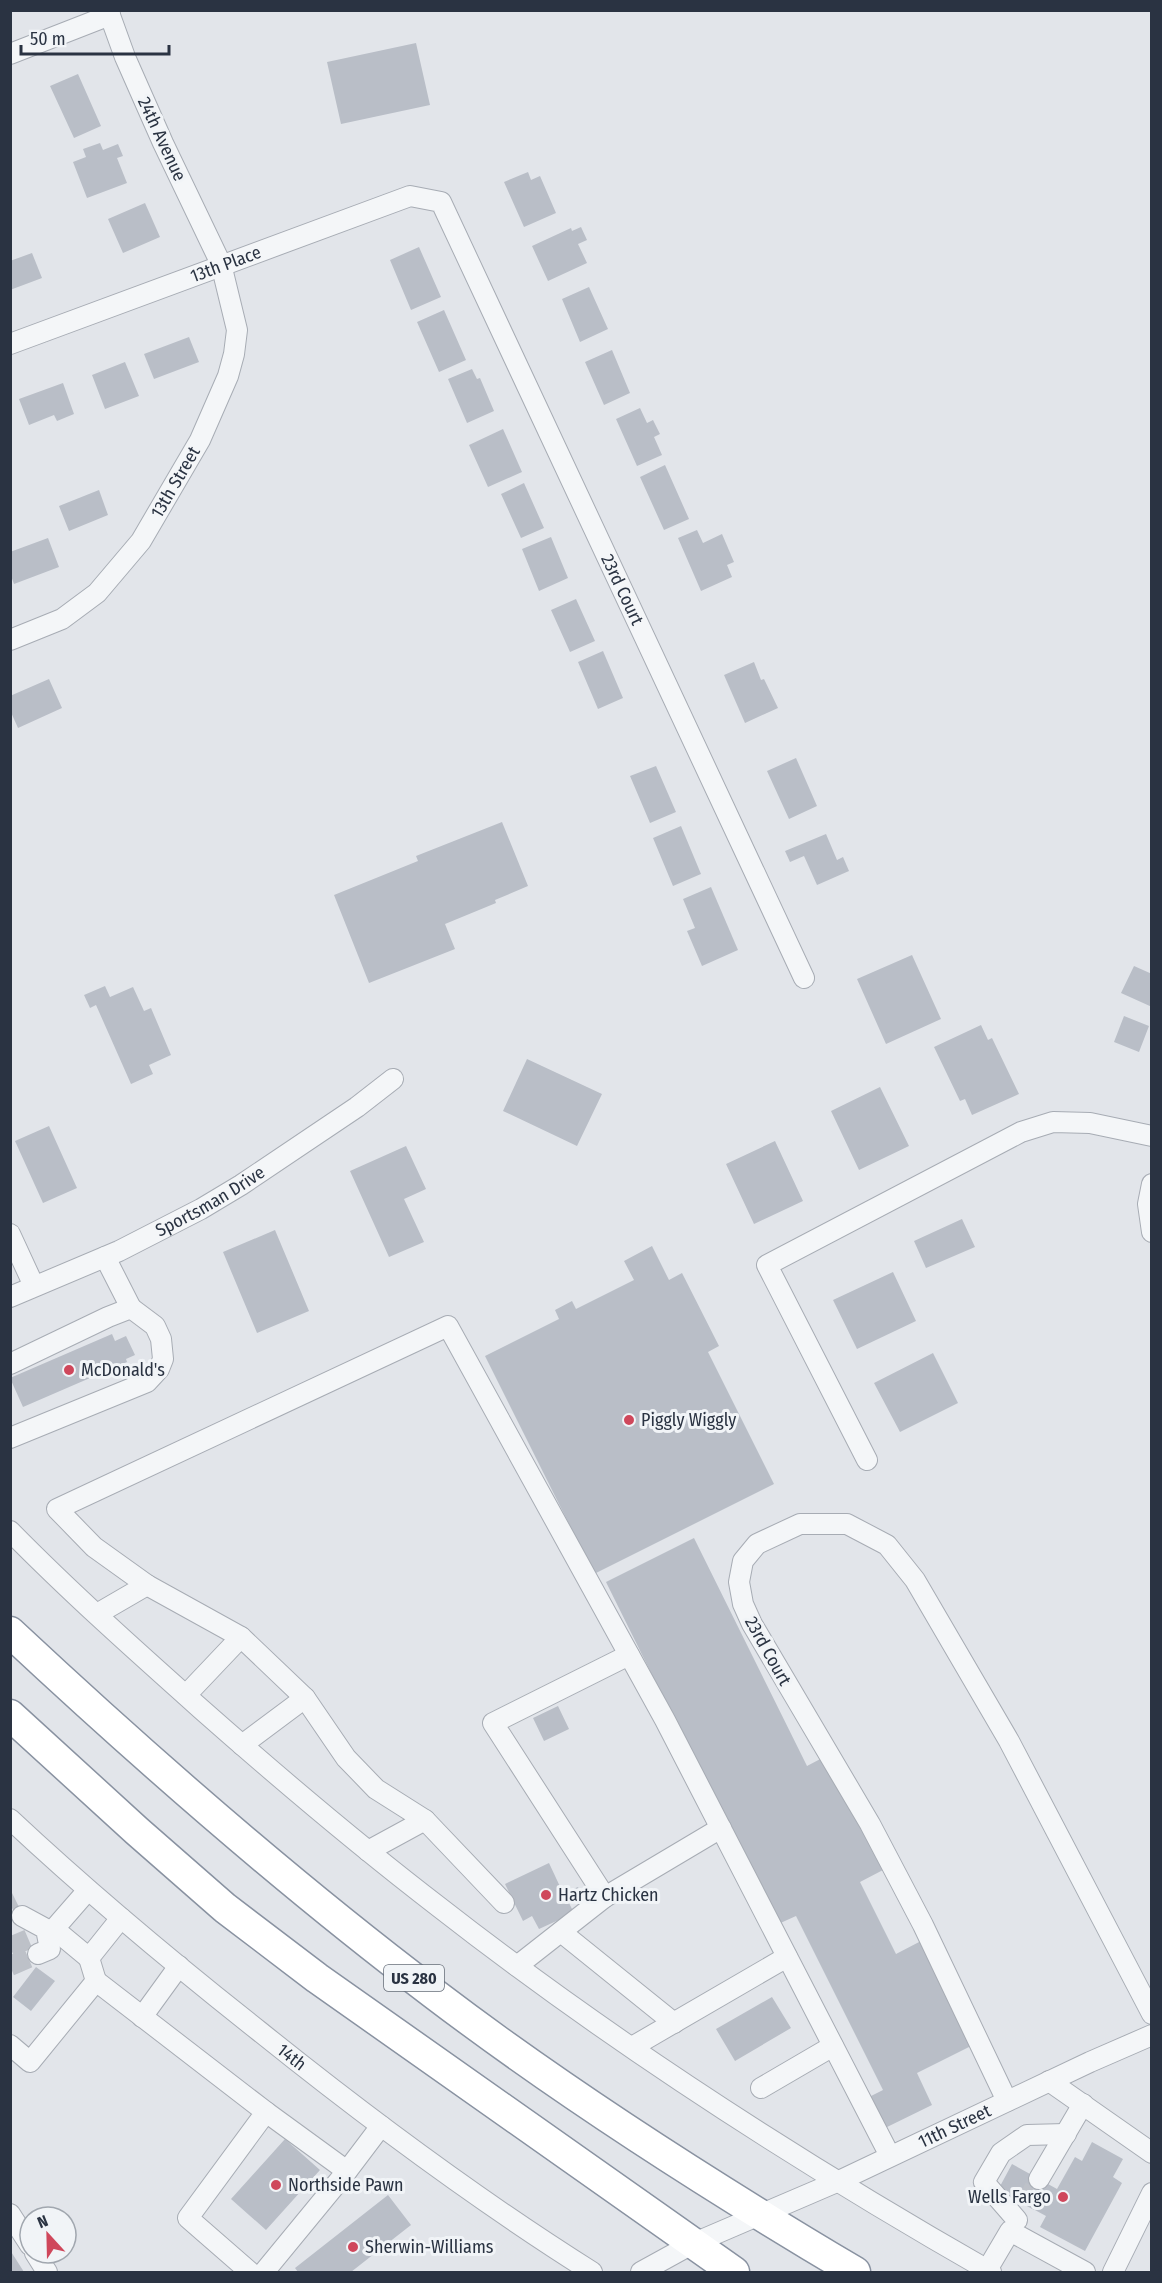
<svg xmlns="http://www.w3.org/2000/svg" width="1162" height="2283" font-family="'Fira Sans Condensed',sans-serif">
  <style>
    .building { fill: #b9bec7 }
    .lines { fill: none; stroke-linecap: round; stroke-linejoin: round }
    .minor-tunnel { stroke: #bdc1c8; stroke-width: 20; stroke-dasharray: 20 10; stroke-linecap: butt }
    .minor-casing { stroke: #a7acb4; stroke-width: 22 }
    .highway-casing { stroke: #8992a1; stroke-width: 33 }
    .minor { stroke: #f4f6f8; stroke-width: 20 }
    .highway { stroke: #fff; stroke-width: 30 }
    .poi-dot { fill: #cf475b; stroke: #f1f4f7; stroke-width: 2 }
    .labels { text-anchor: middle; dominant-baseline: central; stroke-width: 6; stroke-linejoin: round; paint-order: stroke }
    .shield { fill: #f1f4f7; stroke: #666d78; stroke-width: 1.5 }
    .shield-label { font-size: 16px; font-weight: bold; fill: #2a3342 }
    .street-label { font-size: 18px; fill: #2a3342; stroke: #f1f4f7 }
    .poi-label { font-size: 18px; fill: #2a3342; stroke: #f1f4f7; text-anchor: start }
  </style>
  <rect width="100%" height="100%" fill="#e2e5ea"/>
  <path class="building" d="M 416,43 L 430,105 L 341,124 L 327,62 Z
    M 78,74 L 101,126 L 74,138 L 50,86 Z
    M 100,143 L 103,150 L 118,144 L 123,156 L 117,158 L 127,183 L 87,198 L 73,162 L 86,157 L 83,149 Z
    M 528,172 L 531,180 L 540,176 L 556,213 L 524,227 L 504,182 Z
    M 145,203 L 160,237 L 123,253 L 108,219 Z
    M 581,227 L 587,240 L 578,244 L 587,263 L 548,281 L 532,246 L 571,228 L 572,231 Z
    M 419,247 L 441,297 L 411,310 L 390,260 Z
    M 32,253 L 42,278 L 10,290 L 10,261 Z
    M 589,287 L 608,329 L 580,342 L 562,299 Z
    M 444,310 L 466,360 L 439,372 L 417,322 Z
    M 189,337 L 199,362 L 154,379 L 144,354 Z
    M 612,350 L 630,393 L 604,405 L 585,362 Z
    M 125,362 L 139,396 L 105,409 L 92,375 Z
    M 472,369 L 477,379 L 480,378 L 494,411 L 467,423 L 448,379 Z
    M 63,383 L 74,414 L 57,421 L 54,415 L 29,425 L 19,399 Z
    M 640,408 L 647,423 L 653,420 L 660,434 L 654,437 L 662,455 L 637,466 L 616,419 Z
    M 503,429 L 522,472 L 488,487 L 469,445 Z
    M 665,465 L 689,519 L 664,530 L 640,477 Z
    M 524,483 L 544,528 L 521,538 L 501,494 Z
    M 99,490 L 108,515 L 69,531 L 59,506 Z
    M 697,530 L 703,543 L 722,534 L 734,562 L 727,565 L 732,577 L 701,591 L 678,538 Z
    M 551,537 L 568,578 L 539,591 L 522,549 Z
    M 48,538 L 59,567 L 14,584 L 10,573 L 10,552 Z
    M 576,599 L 595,641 L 570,652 L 551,610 Z
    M 603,651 L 623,698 L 598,709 L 578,662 Z
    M 754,662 L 761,680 L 764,679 L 778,708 L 745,723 L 724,675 Z
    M 49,679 L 62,708 L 18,728 L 10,710 L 10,696 Z
    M 796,758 L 817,806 L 789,819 L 767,771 Z
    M 656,766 L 676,812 L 650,823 L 630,776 Z
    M 502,822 L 528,886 L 495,900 L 496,903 L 445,924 L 455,949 L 369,983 L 334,895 L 418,861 L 416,856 Z
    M 681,826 L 701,874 L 673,886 L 653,838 Z
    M 826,834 L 837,860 L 843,857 L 849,871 L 817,885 L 804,856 L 790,862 L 785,851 Z
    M 711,887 L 738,950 L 702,966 L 687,931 L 695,928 L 683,899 Z
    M 912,955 L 941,1019 L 886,1044 L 857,979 Z
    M 1134,966 L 1152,974 L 1152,1007 L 1121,993 Z
    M 105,986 L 110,997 L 133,987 L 144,1011 L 151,1008 L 171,1055 L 149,1065 L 153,1074 L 131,1084 L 96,1005 L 90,1008 L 84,995 Z
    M 1124,1016 L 1149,1026 L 1139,1052 L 1114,1042 Z
    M 981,1025 L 988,1040 L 992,1038 L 1019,1094 L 972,1115 L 965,1099 L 960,1101 L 934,1047 Z
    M 527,1059 L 602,1094 L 577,1146 L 503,1111 Z
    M 880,1087 L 909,1146 L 859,1170 L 831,1111 Z
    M 49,1126 L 77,1188 L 43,1203 L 15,1141 Z
    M 775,1141 L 803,1201 L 754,1224 L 726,1164 Z
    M 406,1146 L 426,1189 L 404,1199 L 424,1242 L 389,1257 L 350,1171 Z
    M 962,1219 L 975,1247 L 926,1268 L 914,1241 Z
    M 275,1230 L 309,1311 L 257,1333 L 223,1252 Z
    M 652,1246 L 669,1280 L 682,1273 L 719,1346 L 708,1352 L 774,1484 L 594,1574 L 485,1356 L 559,1319 L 555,1310 L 572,1301 L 576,1309 L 634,1280 L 624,1261 Z
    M 893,1272 L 916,1321 L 857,1349 L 833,1300 Z
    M 112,1334 L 115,1341 L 126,1336 L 135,1355 L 126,1359 L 127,1362 L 23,1407 L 10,1378 Z
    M 933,1353 L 958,1403 L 900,1432 L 874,1383 Z
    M 694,1538 L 807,1766 L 826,1756 L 883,1870 L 860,1882 L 896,1954 L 921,1941 L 973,2045 L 917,2073 L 932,2105 L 885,2128 L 869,2097 L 883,2090 L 796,1916 L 776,1925 L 606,1582 Z
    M 558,1706 L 569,1729 L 544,1741 L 533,1718 Z
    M 549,1863 L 563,1893 L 578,1887 L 582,1897 L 569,1903 L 574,1913 L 539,1929 L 532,1916 L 523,1921 L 505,1884 Z
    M 36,1967 L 55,1981 L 31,2011 L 13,1997 Z
    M 772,1997 L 791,2028 L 735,2061 L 716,2029 Z
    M 285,2139 L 320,2170 L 266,2230 L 231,2199 Z
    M 1092,2142 L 1123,2159 L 1113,2177 L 1122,2183 L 1085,2251 L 1040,2227 L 1046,2216 L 998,2190 L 1012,2164 L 1057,2189 L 1075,2157 L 1082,2161 Z
    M 388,2195 L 411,2225 L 351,2272 L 298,2272 L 295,2268 Z
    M 10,2250 L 24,2272 L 10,2272 Z"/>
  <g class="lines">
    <path class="minor-tunnel" d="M 10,1904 L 16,1901
      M 10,1947 L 31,1938
      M 10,1966 L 38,1954
      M 1025,2205 L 1039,2179"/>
    <g class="minor-casing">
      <g id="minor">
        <path d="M 10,54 L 110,15"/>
        <path id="s1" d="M 10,344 L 410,196 L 441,202 L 804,978"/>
        <path id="s2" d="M 10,640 L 62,619 L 97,593 L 141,541 L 200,440 L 228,376 L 234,354 L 237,330 L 221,264 L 163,143 L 125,57 L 108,10"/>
        <path d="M 1152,1184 L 1148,1204 L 1152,1232"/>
        <path d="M 10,1234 L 34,1286"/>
        <path d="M 105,1257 L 131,1308"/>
        <path id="s3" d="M 10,1297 L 119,1251 L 201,1209 L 241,1185 L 357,1107 L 393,1079"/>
        <path d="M 10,1364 L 108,1317 L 131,1308 L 155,1326 L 161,1339 L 163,1359 L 159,1369 L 147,1382 L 10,1438"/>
        <path d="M 867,1460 L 767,1265 L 1021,1132 L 1053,1122 L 1090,1123 L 1152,1136"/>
        <path d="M 10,1531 C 71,1593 136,1651 201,1709 C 278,1777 357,1844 439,1907 C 613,2043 800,2163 991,2272"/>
        <path d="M 147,1585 L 241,1637 L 305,1698 L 346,1758 L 376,1789 L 425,1820 L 368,1851"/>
        <path d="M 97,1614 L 147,1585 L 94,1547 L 57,1509 L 448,1326 L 665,1720 L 890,2156"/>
        <path d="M 186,1695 L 241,1637"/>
        <path d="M 242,1745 L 305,1698"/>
        <path id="s4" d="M 10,1819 C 90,1894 173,1963 259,2031 C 366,2117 476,2199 592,2272"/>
        <path d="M 425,1820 L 504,1903"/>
        <path d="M 88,1890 L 54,1929 L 89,1958 L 121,1918"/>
        <path d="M 605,1897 L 493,1723 L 629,1655"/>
        <path d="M 22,1916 L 46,1929 L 50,1949 L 38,1954"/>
        <path d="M 561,1932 L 674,2023"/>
        <path d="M 517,1966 L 605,1897 L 721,1828"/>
        <path d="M 96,1981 L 266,2112 L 188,2218 L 250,2272"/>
        <path d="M 142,2017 L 179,1966"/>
        <path d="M 10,2045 L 30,2062 L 96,1981 L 89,1958"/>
        <path d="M 632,2047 L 787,1957"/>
        <path d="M 1049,2081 L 1152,2153"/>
        <path d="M 761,2088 L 833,2046"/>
        <path d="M 1007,2101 L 923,1925 L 870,1824 L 752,1624 L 743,1604 L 739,1582 L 743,1561 L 757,1544 L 800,1524 L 847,1524 L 887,1545 L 915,1580 L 1009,1741 L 1152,2014"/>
        <path d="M 266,2112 L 347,2171 L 381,2126"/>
        <path d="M 1039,2179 L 1083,2104"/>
        <path d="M 10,2214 L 30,2245"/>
        <path d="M 1017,2220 L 984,2182 L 1001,2153 L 1027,2135 L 1066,2134"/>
        <path d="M 35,2253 L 47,2272"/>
        <path d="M 987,2270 L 1010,2231 L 1085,2272"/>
        <path d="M 264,2272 L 347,2171"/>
        <path id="s5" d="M 641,2272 L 692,2244 L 839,2181 L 1090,2062 L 1152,2035"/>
        <path d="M 1113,2272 L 1152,2193"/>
      </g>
    </g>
    <g class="highway-casing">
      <path id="highway" d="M 10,1632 C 146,1759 285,1881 433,1993 C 567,2095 710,2186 855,2272
        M 10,1715 L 137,1831 L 225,1908 L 317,1978 L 734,2272"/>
    </g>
    <use href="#minor" class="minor"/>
    <use href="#highway" class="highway"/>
  </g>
  <g class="poi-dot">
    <circle cx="69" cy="1370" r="6"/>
    <circle cx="629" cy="1420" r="6"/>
    <circle cx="546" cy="1895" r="6"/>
    <circle cx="276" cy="2185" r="6"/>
    <circle cx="1063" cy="2197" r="6"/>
    <circle cx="353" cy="2247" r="6"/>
  </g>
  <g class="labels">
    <rect class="shield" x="384" y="1965" width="60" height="26" rx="4.5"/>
    <g class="shield-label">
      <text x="414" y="1978">US 280</text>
    </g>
    <g class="street-label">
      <text transform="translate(162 139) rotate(65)">24th Avenue</text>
      <text stroke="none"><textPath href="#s1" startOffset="230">13th Place</textPath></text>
      <text stroke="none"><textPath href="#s2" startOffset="236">13th Street</textPath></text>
      <text stroke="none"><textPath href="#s1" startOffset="886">23rd Court</textPath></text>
      <text stroke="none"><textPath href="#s3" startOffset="222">Sportsman Drive</textPath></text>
      <text transform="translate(768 1651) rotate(61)">23rd Court</text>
      <text stroke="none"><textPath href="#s4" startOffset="369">14th</textPath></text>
      <text stroke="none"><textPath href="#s5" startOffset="346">11th Street</textPath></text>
    </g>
    <g class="poi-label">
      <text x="81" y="1370">McDonald's</text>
      <text x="641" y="1420">Piggly Wiggly</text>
      <text x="558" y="1895">Hartz Chicken</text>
      <text x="288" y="2185">Northside Pawn</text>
      <text x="1051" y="2197" text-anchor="end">Wells Fargo</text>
      <text x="365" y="2247">Sherwin-Williams</text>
    </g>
  </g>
  <rect width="1162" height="2283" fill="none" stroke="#2a3342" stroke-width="24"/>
  <g transform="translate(48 2235) rotate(338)"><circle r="28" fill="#f1f4f7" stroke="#a1a7af" stroke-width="1.5"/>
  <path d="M0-4.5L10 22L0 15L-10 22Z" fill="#cf475b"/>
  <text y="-9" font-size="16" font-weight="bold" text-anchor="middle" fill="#2a3342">N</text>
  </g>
  <path d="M21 45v9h148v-9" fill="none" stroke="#2a3342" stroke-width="3"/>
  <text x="30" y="45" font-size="18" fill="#2a3342" stroke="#f1f4f7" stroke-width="4.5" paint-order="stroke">50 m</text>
</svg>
